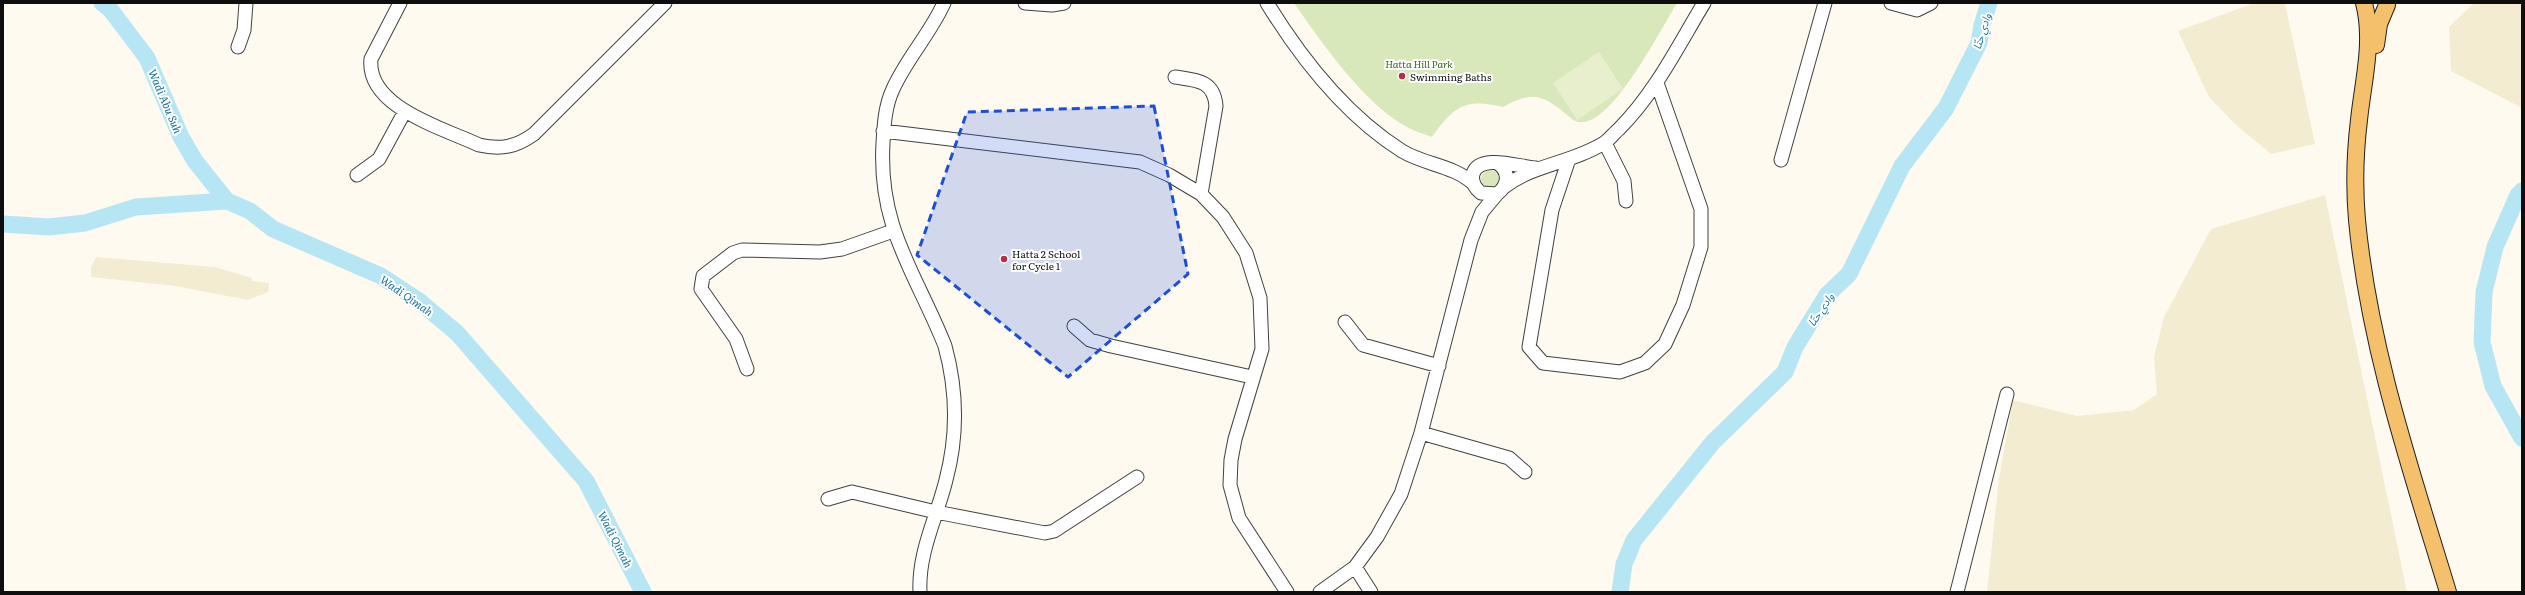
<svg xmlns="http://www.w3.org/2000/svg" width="2525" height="595" font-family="Literata,'Noto Sans Arabic',serif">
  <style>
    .farmland { fill: #f4ecd1 }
    .green { fill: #d8e8ba }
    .pitch { fill: #e8efcc }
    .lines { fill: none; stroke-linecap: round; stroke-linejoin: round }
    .river { stroke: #b6e5f4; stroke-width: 17 }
    .minor-casing { stroke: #414141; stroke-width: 15 }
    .major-casing { stroke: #1f1f1f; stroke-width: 18 }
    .minor { stroke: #fff; stroke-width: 13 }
    .major { stroke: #f4c06b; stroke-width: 16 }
    .marked { fill: #1d4ed8; fill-opacity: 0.2; stroke: #1d4ed8; stroke-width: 3; stroke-dasharray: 8 5; stroke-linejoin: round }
    .poi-dot { fill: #ba2b44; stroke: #fff; stroke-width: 1.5 }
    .labels { text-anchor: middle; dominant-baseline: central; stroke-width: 4; stroke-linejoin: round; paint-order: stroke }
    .park-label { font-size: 10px; font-style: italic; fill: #376420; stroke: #fff }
    .poi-label { font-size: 10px; fill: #0e0e0e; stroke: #fff; text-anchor: start }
    .water-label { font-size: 11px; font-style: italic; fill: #1b759c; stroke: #fff }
  </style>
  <rect width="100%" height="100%" fill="#fefaf0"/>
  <path class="farmland" d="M 2254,3 L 2285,3 L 2315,144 L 2271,154 L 2235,124 L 2209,97 L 2178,31 Z
    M 2474,3 L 2522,3 L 2522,108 L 2451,71 L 2449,27 Z
    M 2325,195 L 2407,592 L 1987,592 L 1999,478 L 2013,400 L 2077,416 L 2134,410 L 2157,394 L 2154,357 L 2164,317 L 2211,229 Z
    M 96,257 L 215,267 L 252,278 L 252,281 L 269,283 L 268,292 L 248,300 L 175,286 L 91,277 L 91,268 Z"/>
  <path class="green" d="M 1294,3 L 1677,3 C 1661,29 1614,121 1583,122 C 1576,123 1572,119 1567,115 C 1542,94 1532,91 1503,107 C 1465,98 1454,106 1432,137 C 1424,134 1414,131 1407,127 C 1365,105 1321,42 1294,3 Z
    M1481 179a9 9 0 1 1 18 0a9 9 0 1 1-18 0Z"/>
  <path class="pitch" d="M 1599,52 L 1623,89 L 1577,120 L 1553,83 Z"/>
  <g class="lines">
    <path class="river" d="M 102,3 L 110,9 L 147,58 L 181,137 L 195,161 L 227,201
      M 2522,191 L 2518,195 L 2495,247 L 2484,292 L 2482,342 L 2493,386 L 2522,438
      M 3,224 L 49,227 L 85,223 L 136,207 L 227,201 L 250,211 L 273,229 L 381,276 L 419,301 L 457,333 L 586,481 L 643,592
      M 1620,592 L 1624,564 L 1634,540 L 1713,442 L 1785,372 L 1795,347 L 1827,295 L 1849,274 L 1902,166 L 1946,108 L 1979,43 L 1982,25 L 1989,3"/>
    <g class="minor-casing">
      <path id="minor" d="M 400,3 L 371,59 C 366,107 443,128 479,145 C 501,150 516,147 534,134 L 665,3
        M 1025,3 L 1052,5 L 1064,3
        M 1267,3 C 1302,60 1345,115 1402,151 C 1425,165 1453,165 1474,184
        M 1891,3 L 1917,10 L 1931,3
        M 238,47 L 244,30 L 246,3
        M 1175,77 C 1196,80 1214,80 1216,106 L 1201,194
        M 883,131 L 1140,162 L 1169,175 L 1201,194 L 1223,217 L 1246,253 L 1260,298 L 1262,349 L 1235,439 L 1231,460 L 1230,485 L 1239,518 L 1287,592
        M 1605,143 L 1624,181 L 1626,201
        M 1569,159 L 1552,210 L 1529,347 L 1543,363 L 1620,372 L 1645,363 L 1665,344 L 1683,305 L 1701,247 L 1701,209 L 1657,83
        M 1781,160 L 1825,3
        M 1497,163 C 1510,171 1509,185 1497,194 L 1481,193 C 1475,188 1471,182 1473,174 C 1479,153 1519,167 1536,168
        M 357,175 L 379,159 L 405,111
        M 1504,187 C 1534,164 1572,163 1604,143 C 1609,140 1614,133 1619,129 C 1655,93 1678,46 1704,3
        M 1345,322 L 1363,345 L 1439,366
        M 1074,326 L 1090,340 L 1111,346 L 1252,377
        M 747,369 L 736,339 L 701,289 L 703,276 L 733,253 L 742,250 L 820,252 L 842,249 L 893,231
        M 1421,433 L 1509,458 L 1525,472
        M 828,499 L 852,492 L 936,512 L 1045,533 L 1054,531 L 1137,477
        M 1355,567 L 1371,592
        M 920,592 C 918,552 937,517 946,480 C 958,435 957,390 945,346 C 916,273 878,228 883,143 C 884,125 885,106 893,89 C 907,58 930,34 944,3
        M 1320,592 L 1355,567 L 1377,537 L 1401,494 L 1421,433 L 1471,240 L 1482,212 L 1497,194
        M 1957,592 L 2007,394"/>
    </g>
    <g class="major-casing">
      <path id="major" d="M 2364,3 C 2374,42 2363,81 2359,120 C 2355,153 2354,186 2357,220 C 2369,347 2411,470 2448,592
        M 2376,45 L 2379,24 L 2387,5"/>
    </g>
    <use href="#minor" class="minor"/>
    <use href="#major" class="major"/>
  </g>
  <path class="marked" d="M 1154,106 L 1188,274 L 1068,377 L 917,255 L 967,112 Z"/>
  <g class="poi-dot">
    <circle cx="1402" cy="76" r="4"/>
    <circle cx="1004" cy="259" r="4"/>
  </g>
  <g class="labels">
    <g class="park-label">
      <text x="1419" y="63">Hatta Hill Park</text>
    </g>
    <g class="poi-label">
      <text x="1410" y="76">Swimming Baths</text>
      <text x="1012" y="253">Hatta 2 School<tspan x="1012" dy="12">for Cycle 1</tspan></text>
    </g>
    <g class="water-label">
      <text transform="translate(1981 31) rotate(-73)">وادي حتّا</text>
      <text transform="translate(166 101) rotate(67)">Wadi Abu Suh</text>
      <text transform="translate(407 295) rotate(35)">Wadi Qimah</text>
      <text transform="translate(1820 309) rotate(-56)">وادي حتّا</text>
      <text transform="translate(616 539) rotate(63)">Wadi Qimah</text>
    </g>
  </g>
  <rect width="2525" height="595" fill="none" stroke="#0e0e0e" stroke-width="8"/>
</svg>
